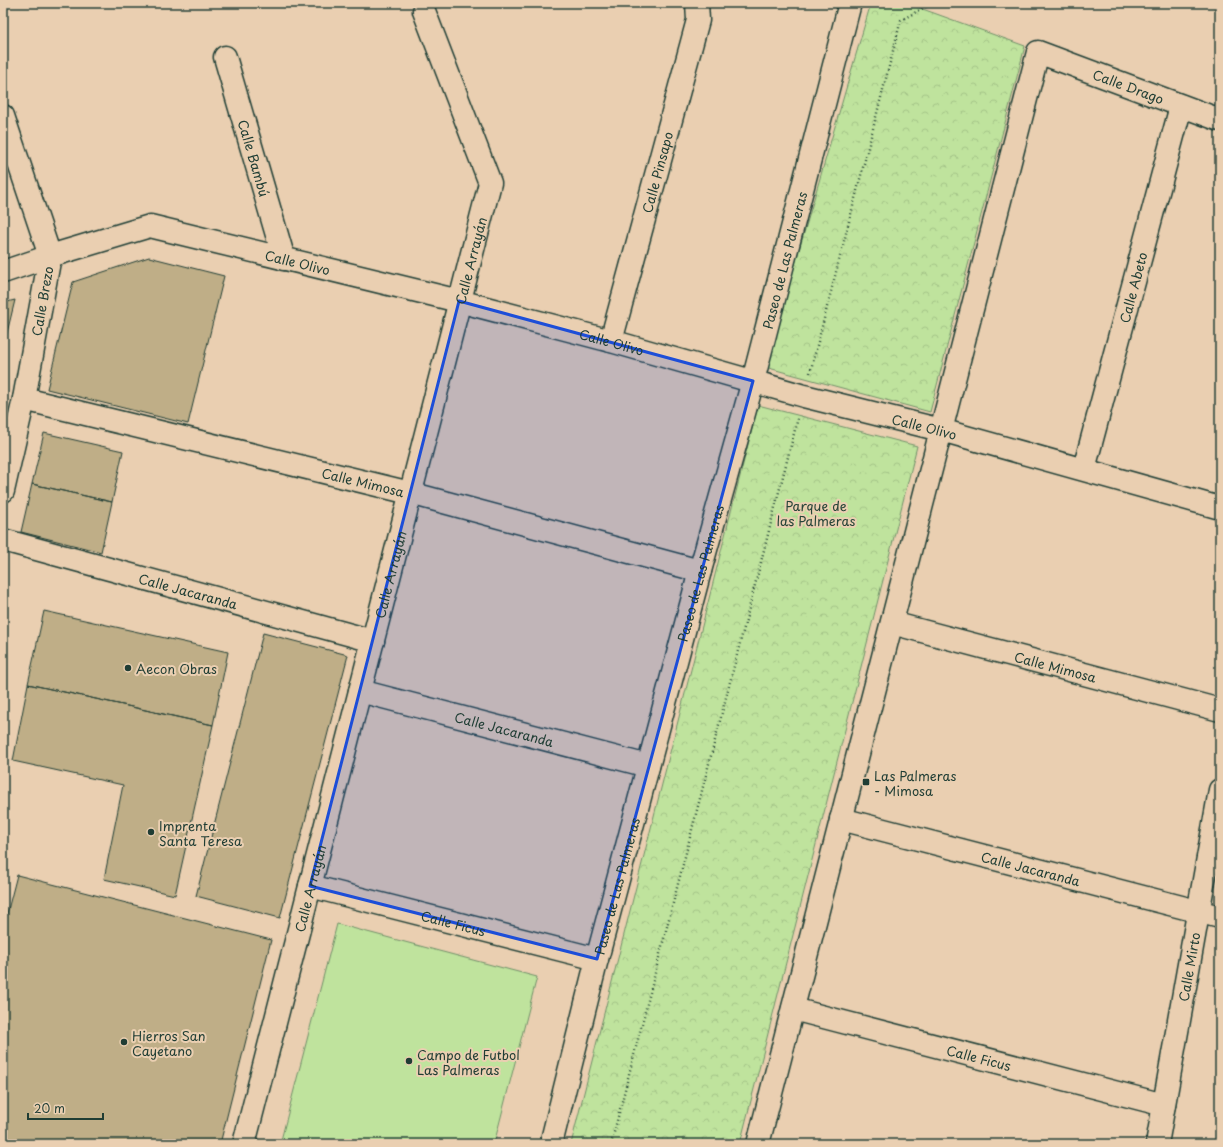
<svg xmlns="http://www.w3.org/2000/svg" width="1223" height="1147" font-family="'Playpen Sans',sans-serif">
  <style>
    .park { fill: url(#park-crowns); stroke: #6f9068 }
    .garden { fill: #bfe39d; stroke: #6f9068 }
    .building { fill: #bfae87; stroke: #1f3d34 }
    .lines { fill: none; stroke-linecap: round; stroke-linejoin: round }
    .minor-casing { stroke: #1f3d34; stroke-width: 25 }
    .path { stroke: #1f3d34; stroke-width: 2.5; stroke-dasharray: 1 3; stroke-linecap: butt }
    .minor { stroke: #eacfb1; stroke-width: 22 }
    .marked { fill: #1d4ed8; fill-opacity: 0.2; stroke: #1d4ed8; stroke-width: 3; stroke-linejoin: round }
    .poi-dot { fill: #1f3d34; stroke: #eacfb1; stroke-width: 1.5 }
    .labels { text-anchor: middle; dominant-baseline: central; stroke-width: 4; stroke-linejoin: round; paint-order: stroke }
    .street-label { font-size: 13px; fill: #1f3d34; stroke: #eacfb1 }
    .park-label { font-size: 13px; fill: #274539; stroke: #eacfb1 }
    .poi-label { font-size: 13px; fill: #1f3d34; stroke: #eacfb1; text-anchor: start }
  </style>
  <defs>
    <pattern id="park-crowns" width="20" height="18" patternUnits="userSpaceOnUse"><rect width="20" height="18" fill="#bfe39d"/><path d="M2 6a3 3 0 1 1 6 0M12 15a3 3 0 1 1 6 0" fill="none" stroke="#a4c488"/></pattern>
  </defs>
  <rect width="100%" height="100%" fill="#eacfb1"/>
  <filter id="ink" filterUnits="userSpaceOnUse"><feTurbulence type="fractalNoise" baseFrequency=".025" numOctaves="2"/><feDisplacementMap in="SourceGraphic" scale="8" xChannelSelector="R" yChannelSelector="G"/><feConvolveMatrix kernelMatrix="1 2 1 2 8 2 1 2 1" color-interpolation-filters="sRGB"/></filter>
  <g filter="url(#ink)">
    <path class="park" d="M 871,3 L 906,3 L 1025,46 L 930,412 L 765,367 Z
      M 758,405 L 917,446 L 740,1144 L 571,1144 Z"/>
    <path class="garden" d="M 337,924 L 537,977 L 494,1144 L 280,1144 Z"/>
    <path class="building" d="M 3,240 L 7,252 L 3,254 Z
      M 149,257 L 224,276 L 188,424 L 47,389 L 73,282 Z
      M 15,300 L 5,341 L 3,350 L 3,303 Z
      M 44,433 L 123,451 L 112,502 L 32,484 Z
      M 32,484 L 112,502 L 101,552 L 21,532 Z
      M 44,611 L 228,652 L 213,725 L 28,684 Z
      M 263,633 L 348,655 L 280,918 L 196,896 Z
      M 28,684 L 213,725 L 175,895 L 104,879 L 123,785 L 13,761 Z
      M 17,875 L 271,940 L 220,1144 L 3,1144 L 3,929 Z"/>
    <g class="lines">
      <g class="minor-casing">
        <g id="minor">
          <path id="s1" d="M 225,57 L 284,259"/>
          <path d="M 3,116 L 50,256 L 24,399 L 3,491"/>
          <path id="s2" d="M 3,272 L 50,256 L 150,226 L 459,301 L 611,341 L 804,396 L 941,430 L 1220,508"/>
          <path id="s3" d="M 611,341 L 698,20 L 697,3"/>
          <path id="s4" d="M 24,399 L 410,493 L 700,571"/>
          <path id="s5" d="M 1084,469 L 1181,106"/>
          <path id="s6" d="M 3,540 L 373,641"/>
          <path id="s7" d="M 892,623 L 1220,710"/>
          <path id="s8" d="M 360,691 L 648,766"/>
          <path id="s9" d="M 841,819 L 1220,917"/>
          <path id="s10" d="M 310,886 L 597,959"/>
          <path id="s11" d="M 793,1009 L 1164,1105"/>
          <path id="s12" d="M 244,1144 L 490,183 L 424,11"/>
          <path id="s13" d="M 551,1144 L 597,959 L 700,571 L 753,381 L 850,3"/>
          <path id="s14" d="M 758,1144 L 1038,52 L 1220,120"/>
          <path id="s15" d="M 1157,1144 L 1220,790"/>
        </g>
      </g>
      <path class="path" d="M 810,373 L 901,20 L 933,3
        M 611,1144 L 798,418"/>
      <use href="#minor" class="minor"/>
    </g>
  </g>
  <path class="marked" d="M 459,301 L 753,381 L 597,959 L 310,886 Z"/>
  <g class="poi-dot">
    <circle cx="128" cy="668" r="4"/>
    <rect x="862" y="778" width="8" height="8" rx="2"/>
    <circle cx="151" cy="832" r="4"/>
    <circle cx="124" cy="1042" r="4"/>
    <circle cx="409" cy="1061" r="4"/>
  </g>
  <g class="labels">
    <g class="street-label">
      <text stroke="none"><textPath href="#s14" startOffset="1224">Calle Drago</textPath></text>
      <text stroke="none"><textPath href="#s1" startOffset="105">Calle Bambú</textPath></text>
      <text stroke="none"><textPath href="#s3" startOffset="175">Calle Pinsapo</textPath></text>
      <text stroke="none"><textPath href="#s12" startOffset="912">Calle Arrayán</textPath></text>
      <text stroke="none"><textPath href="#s13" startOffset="914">Paseo de Las Palmeras</textPath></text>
      <text stroke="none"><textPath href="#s2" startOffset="306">Calle Olivo</textPath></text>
      <text stroke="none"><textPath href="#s5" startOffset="188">Calle Abeto</textPath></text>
      <text transform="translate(42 301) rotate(-80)">Calle Brezo</text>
      <text stroke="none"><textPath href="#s2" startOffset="630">Calle Olivo</textPath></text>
      <text stroke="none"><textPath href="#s2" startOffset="954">Calle Olivo</textPath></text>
      <text stroke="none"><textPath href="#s4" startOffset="349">Calle Mimosa</textPath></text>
      <text stroke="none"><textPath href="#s13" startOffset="590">Paseo de Las Palmeras</textPath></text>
      <text stroke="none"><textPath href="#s12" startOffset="588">Calle Arrayán</textPath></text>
      <text stroke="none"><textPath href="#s6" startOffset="192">Calle Jacaranda</textPath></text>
      <text stroke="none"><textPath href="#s7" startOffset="169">Calle Mimosa</textPath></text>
      <text stroke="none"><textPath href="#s8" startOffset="149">Calle Jacaranda</textPath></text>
      <text stroke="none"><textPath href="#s9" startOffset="196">Calle Jacaranda</textPath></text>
      <text stroke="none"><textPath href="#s13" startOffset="266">Paseo de Las Palmeras</textPath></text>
      <text stroke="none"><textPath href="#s12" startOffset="264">Calle Arrayán</textPath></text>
      <text stroke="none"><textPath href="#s10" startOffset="148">Calle Ficus</textPath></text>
      <text stroke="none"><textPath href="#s15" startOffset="180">Calle Mirto</textPath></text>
      <text stroke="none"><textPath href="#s11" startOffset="192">Calle Ficus</textPath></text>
    </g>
    <g class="park-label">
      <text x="816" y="505">Parque de<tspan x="816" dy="15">las Palmeras</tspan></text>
    </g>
    <g class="poi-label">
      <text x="136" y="668">Aecon Obras</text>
      <text x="874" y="775">Las Palmeras<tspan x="874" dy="15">- Mimosa</tspan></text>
      <text x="159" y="825">Imprenta<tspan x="159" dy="15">Santa Teresa</tspan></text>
      <text x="132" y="1035">Hierros San<tspan x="132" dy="15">Cayetano</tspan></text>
      <text x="417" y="1054">Campo de Futbol<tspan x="417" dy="15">Las Palmeras</tspan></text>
    </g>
  </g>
  <rect width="1223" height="1147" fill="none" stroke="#eacfb1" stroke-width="16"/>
  <rect x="8" y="8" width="1207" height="1131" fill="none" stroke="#1f3d34" stroke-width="1.5" filter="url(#ink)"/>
  <path d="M28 1113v6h75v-6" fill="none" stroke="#1f3d34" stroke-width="2"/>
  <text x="34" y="1113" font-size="12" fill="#1f3d34" stroke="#eacfb1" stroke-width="3" paint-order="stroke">20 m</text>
</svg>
